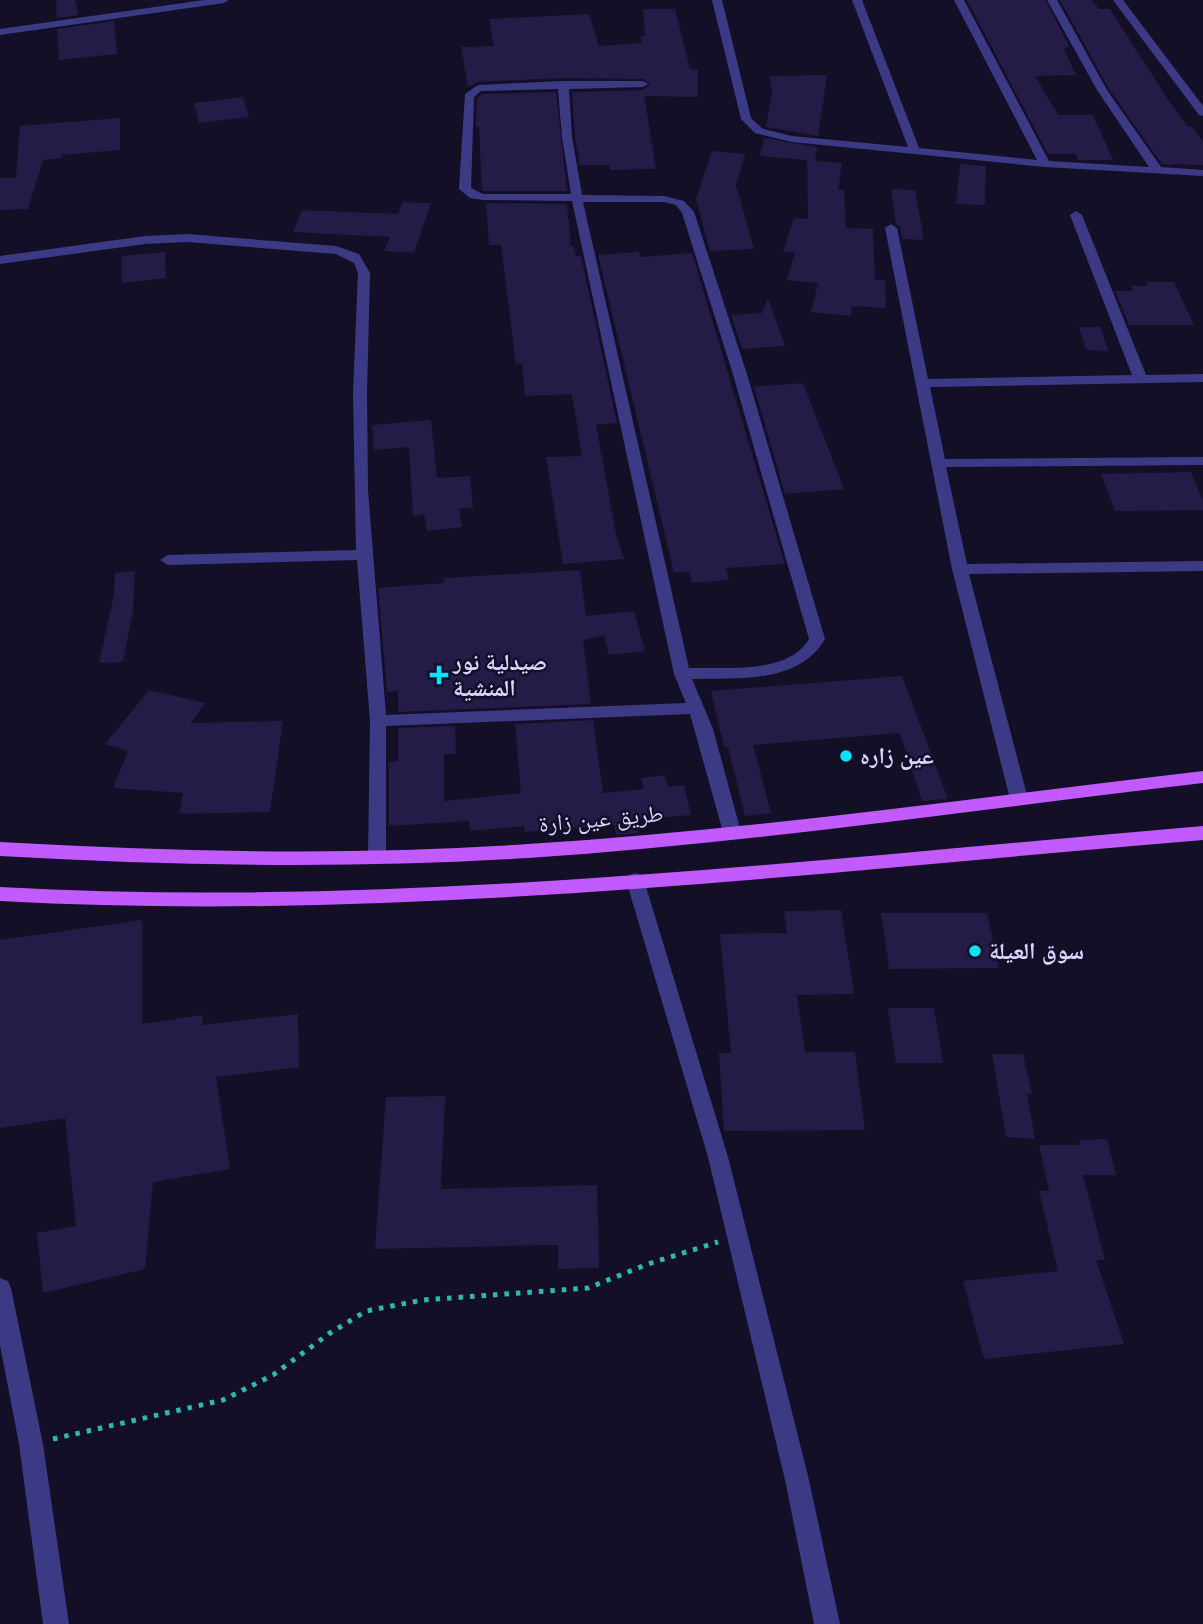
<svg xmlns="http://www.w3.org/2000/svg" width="1203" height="1624" font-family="'Nunito Sans','Noto Naskh Arabic',sans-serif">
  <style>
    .building { fill: #241b47 }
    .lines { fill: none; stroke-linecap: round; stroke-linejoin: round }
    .path { stroke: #2fb8b0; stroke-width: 5; stroke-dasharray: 4.5 7; stroke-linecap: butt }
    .minor { fill: #3d3a85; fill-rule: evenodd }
    .primary { fill: #c25bff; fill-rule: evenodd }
    .poi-dot { fill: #00e5ff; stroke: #130f26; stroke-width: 2.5 }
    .labels { text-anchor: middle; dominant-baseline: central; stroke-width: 5; stroke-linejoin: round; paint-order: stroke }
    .poi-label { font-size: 23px; font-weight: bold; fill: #d9d4ff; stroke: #130f26; text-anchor: start }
    .street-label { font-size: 23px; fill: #d9d4ff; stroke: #130f26 }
  </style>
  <rect width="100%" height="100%" fill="#130f26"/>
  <path class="building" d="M 56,0 L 75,0 L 78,15 L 57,18 Z
    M 967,0 L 1045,0 L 1072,51 L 1069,46 L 1064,49 L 1076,75 L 1035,76 L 1058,115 L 1093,115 L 1113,160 L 1078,160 L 1076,154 L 1048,154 Z
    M 1060,0 L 1092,0 L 1099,9 L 1110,9 L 1173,107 L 1188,127 L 1193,127 L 1203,142 L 1203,165 L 1162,164 L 1109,89 Z
    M 643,9 L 675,9 L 690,69 L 698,70 L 698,97 L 644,96 L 656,169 L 610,170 L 609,165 L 580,165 L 575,137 L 572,92 L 643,90 L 650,85 L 644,79 L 563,78 L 478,82 L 468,87 L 461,47 L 494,46 L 489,19 L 589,14 L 599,46 L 642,43 L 640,36 L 645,36 Z
    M 114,21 L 117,54 L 59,60 L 57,29 Z
    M 827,75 L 818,136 L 766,127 L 772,92 L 769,76 Z
    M 556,92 L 567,191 L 482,191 L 479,126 L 476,127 L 477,98 L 482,94 Z
    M 243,97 L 249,117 L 199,123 L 194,103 Z
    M 120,118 L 120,150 L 62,155 L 62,158 L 43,160 L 28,209 L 0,210 L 0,178 L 16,178 L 20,126 Z
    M 764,138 L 817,147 L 815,161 L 842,163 L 838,190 L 844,190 L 846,228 L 873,229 L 875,280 L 885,280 L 886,308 L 852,306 L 851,316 L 811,312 L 818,283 L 787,280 L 795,253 L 783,252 L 794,218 L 808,219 L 807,160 L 760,156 Z
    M 712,151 L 745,154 L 736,185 L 754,249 L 710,251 L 696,199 Z
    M 960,164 L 986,166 L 985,205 L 956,204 Z
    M 891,189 L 915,190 L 924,240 L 902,239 L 900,227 L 896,224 Z
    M 403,202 L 431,203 L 414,253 L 384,251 L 390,237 L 293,232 L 302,210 L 398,214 Z
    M 486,203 L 567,204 L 571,247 L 574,246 L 576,256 L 581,256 L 617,423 L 596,425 L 616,534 L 624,559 L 563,564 L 546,457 L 582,456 L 572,394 L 525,396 L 522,363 L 516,364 L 501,245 L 489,245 Z
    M 165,252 L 166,278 L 122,283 L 122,256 Z
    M 639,252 L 640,257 L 692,253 L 785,564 L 726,568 L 729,580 L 692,583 L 689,571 L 674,573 L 598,255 Z
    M 1146,282 L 1174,282 L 1194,325 L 1129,325 L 1115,291 L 1133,291 L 1131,286 L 1148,286 Z
    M 768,298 L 785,346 L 742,349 L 731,315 L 762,313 Z
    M 1079,327 L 1101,327 L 1108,351 L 1086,350 Z
    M 803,383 L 844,489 L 785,494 L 754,387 Z
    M 431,420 L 437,478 L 470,476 L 473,507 L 459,509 L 462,527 L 427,531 L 424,514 L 413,516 L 409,447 L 374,450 L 372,425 Z
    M 1191,472 L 1203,501 L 1203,510 L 1115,511 L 1101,474 Z
    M 580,570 L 586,616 L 634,611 L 645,651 L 609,655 L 604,636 L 583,640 L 591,704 L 398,712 L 398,691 L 387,692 L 378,588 L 444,583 L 444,578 Z
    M 135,571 L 133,611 L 123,662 L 99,663 L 114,594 L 115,573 Z
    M 902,676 L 948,799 L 922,801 L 900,733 L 753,745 L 771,813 L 745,816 L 728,747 L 724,747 L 711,691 Z
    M 149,690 L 205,703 L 191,723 L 283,721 L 270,812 L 179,814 L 183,793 L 113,788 L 128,751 L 105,744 Z
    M 593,720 L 603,793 L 644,789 L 641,778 L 665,775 L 668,787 L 684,785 L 691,815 L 636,820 L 638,833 L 616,835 L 614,825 L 525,832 L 524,826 L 470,831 L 469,821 L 389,826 L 389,762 L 398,761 L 398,728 L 455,726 L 456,754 L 444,754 L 444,801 L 521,793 L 515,724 Z
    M 841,910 L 854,994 L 797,995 L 805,1052 L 855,1052 L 865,1130 L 724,1131 L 719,1053 L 731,1053 L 720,934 L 787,933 L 784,911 Z
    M 881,913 L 987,913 L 999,968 L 889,969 Z
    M 142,920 L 142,1024 L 202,1015 L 203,1025 L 298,1014 L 299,1067 L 216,1077 L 230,1169 L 153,1182 L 145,1269 L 43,1293 L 37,1233 L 76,1226 L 65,1118 L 0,1128 L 0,940 Z
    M 888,1008 L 934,1008 L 943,1063 L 896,1063 Z
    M 992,1054 L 1023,1054 L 1032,1094 L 1027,1094 L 1035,1139 L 1006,1137 Z
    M 445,1096 L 441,1189 L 597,1185 L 599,1268 L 558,1269 L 558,1245 L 375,1249 L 386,1097 Z
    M 1107,1139 L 1116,1175 L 1083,1175 L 1105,1260 L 1096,1260 L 1124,1344 L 984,1359 L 963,1281 L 1058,1271 L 1039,1191 L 1049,1191 L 1039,1145 L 1081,1145 L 1079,1140 Z"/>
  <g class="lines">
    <path class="path" d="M 53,1439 L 223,1400 L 273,1375 L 330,1333 L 366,1311 L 423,1300 L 588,1288 L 648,1264 L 718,1242"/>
    <path class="minor" d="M 204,0 L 229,0 L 224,3 L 0,35 L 0,29 Z
      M 712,0 L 722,0 L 751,118 L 763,129 L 792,136 L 908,147 L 852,0 L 862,0 L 919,148 L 1037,160 L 954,0 L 964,0 L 1049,161 L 1149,167 L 1097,90 L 1047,0 L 1057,0 L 1107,90 L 1161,167 L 1203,170 L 1203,176 L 1045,167 L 792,142 L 755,133 L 741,119 Z
      M 1113,0 L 1123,0 L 1203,106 L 1203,116 L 1199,115 Z
      M 563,81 L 643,81 L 648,84 L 643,87 L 569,89 L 572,137 L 582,195 L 664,196 L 684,201 L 694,212 L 746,371 L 825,639 C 799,684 738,678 692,679 L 713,729 L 741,832 L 738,837 L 726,837 L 723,832 L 690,714 L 386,726 L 386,857 L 383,862 L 371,862 L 368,857 L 370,721 L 357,560 L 168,565 L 160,560 L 168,555 L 356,550 L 353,393 L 358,273 L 354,263 L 336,254 L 187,242 L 145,244 L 0,264 L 0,256 L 145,236 L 187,234 L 336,246 L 359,254 L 370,273 L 367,393 L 368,490 L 386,715 L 686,703 L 674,674 L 572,201 L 483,200 L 470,198 L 459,189 L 465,94 L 478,85 ZM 558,89 L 562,137 L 571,194 L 483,194 L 471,188 L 474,97 L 481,91 ZM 583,202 L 664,202 L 676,205 L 682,213 L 732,371 L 809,639 C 788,675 725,667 689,668 Z
      M 1076,211 L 1082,215 L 1146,375 L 1203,374 L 1203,382 L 930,387 L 945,459 L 1203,457 L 1203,465 L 946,467 L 967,564 L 1203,561 L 1203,571 L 969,574 L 1028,799 L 1025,803 L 1013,803 L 1010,799 L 952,569 L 885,228 L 891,224 L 897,228 L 928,379 L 1132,375 L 1070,215 Z
      M 635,873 L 641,875 L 644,880 L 728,1157 L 809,1480 L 840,1624 L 814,1624 L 785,1480 L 708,1157 L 626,880 L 629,875 Z
      M 0,1278 L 8,1281 L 11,1288 L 43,1444 L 69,1624 L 43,1624 L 19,1444 L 0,1345 Z"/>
    <path class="primary" d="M 1203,771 L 1203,783 C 978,809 754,843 528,858 C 352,869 176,866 0,856 L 0,842 C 176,852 352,856 528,844 C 754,830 978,797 1203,771 Z
      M 1203,826 L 1203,840 C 803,873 401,923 0,901 L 0,887 C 401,909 803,860 1203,826 Z"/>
  </g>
  <g class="poi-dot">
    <path d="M435.5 664.5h7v7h7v7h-7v7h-7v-7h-7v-7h7z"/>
    <circle cx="846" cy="756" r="7"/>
    <circle cx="975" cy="951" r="7"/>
  </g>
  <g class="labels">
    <g class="poi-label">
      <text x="453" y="662">صيدلية نور<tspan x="453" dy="26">المنشية</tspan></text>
      <text x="860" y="756">عين زاره</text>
      <text x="989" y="951">سوق العيلة</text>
    </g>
    <g class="street-label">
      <text transform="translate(601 819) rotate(-5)">طريق عين زارة</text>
    </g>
  </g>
</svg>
